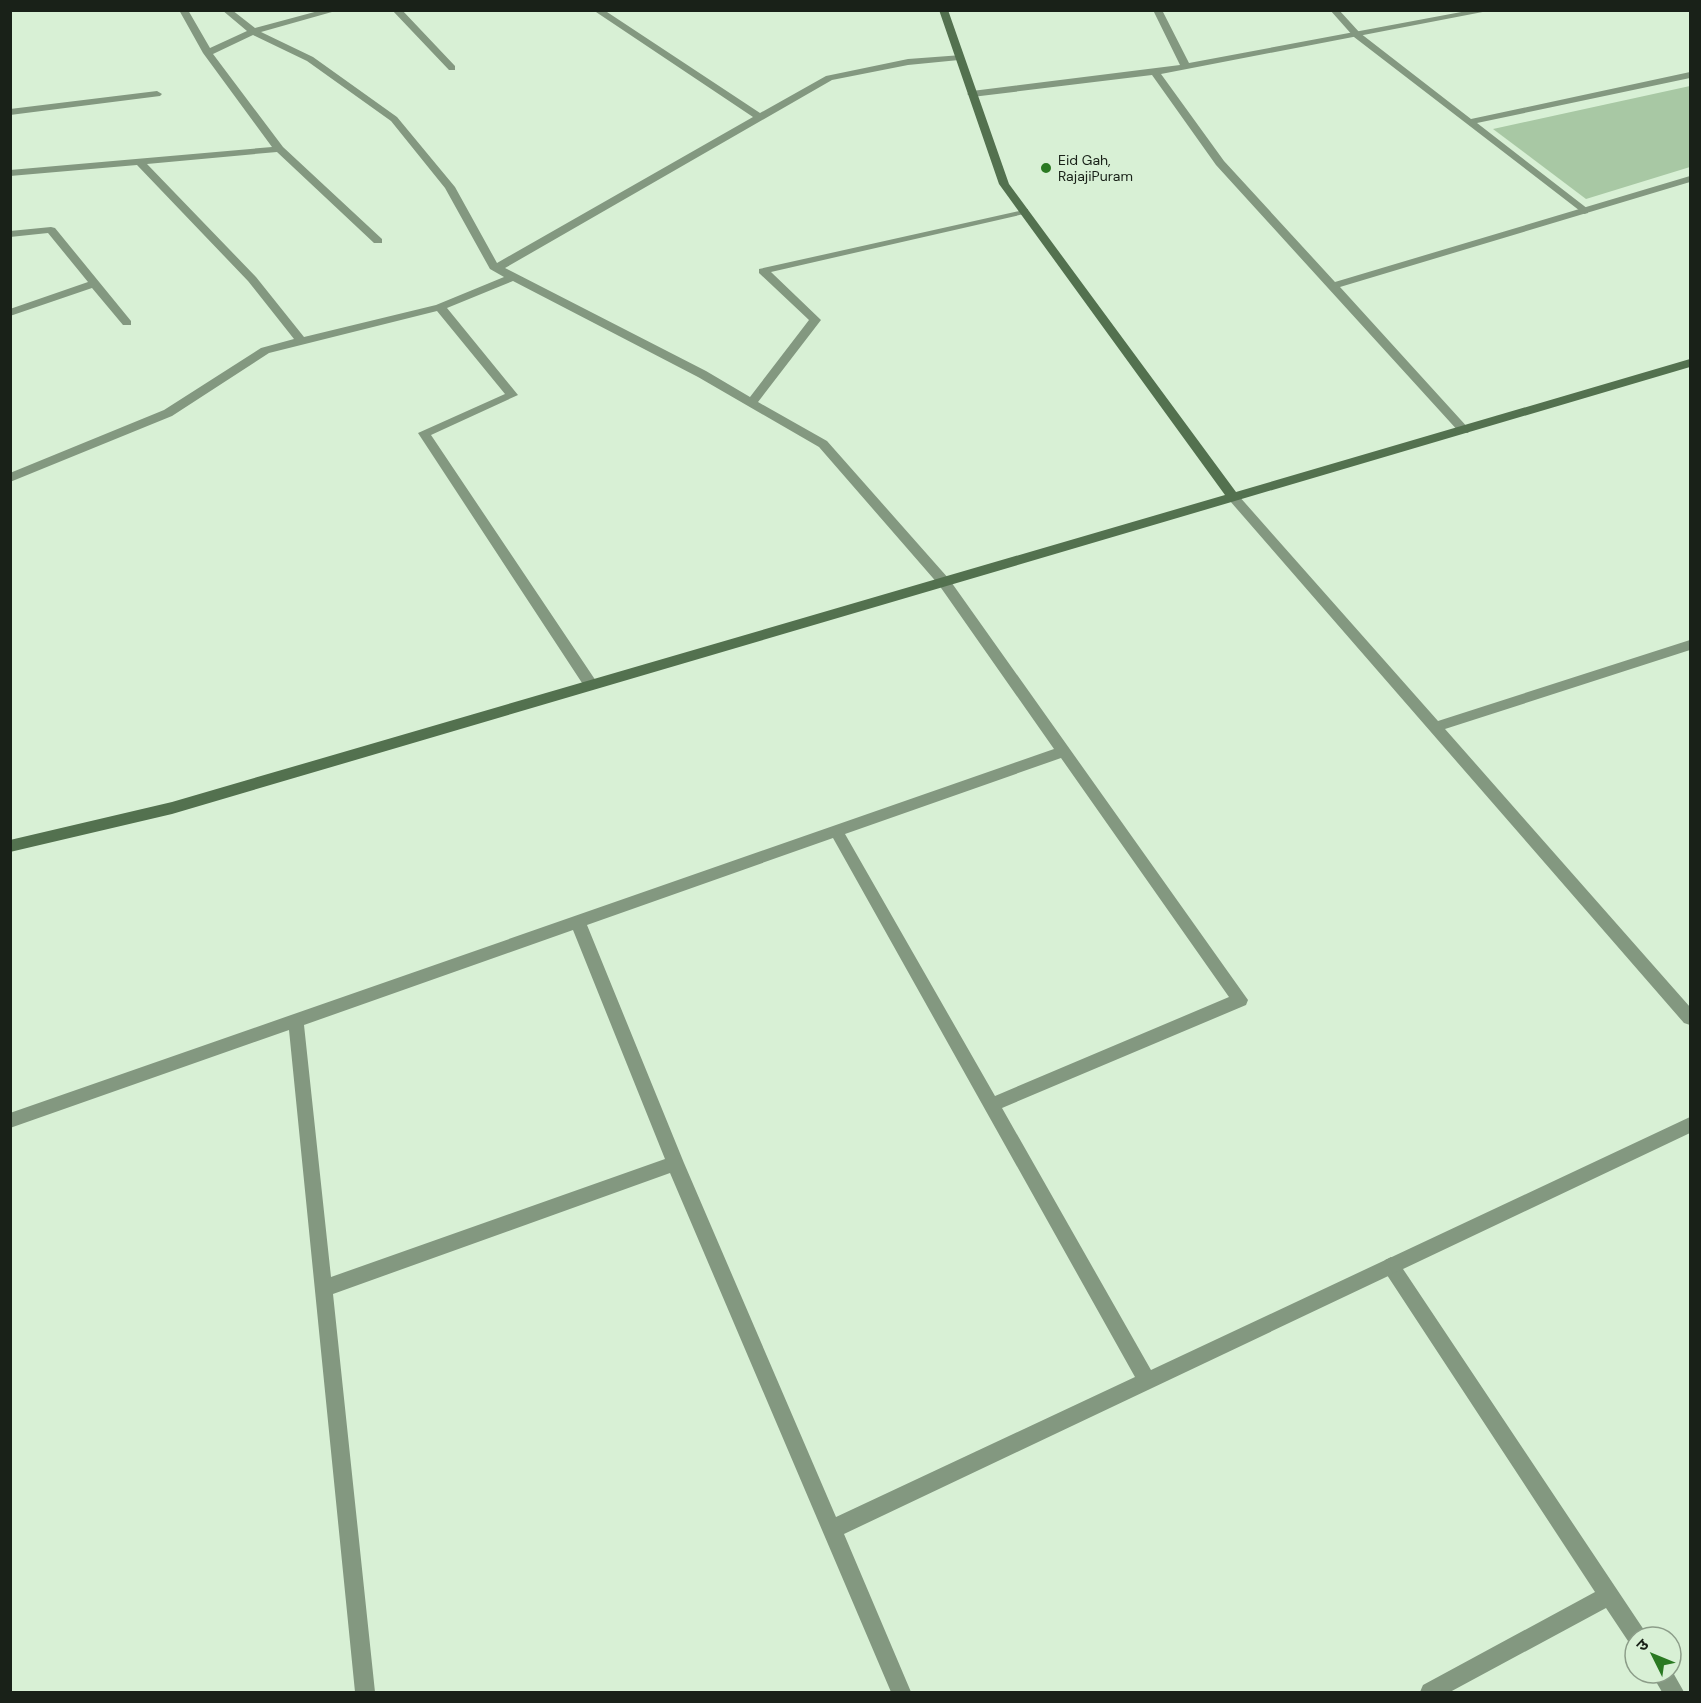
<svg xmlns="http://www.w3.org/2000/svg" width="1701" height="1703" font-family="'DM Sans','Noto Sans Devanagari',sans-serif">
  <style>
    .green { fill: #a8c8a4 }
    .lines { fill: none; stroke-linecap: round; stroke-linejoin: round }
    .lane { fill: #839880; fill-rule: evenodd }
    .street { fill: #839880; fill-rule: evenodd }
    .secondary { fill: #53714f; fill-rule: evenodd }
    .poi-dot { fill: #2a7922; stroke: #d8f0d5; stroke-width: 2 }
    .labels { text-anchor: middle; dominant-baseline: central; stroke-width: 4.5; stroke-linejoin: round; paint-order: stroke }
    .far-poi-label { font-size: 14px; fill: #192118; stroke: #d8f0d5; text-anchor: start }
  </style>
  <rect width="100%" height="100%" fill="#d8f0d5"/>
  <path class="green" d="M 1690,86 L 1690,167 L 1586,199 L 1493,129 Z"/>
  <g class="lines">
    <path class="lane" d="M 179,10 L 188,10 L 210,48 L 247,31 L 222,10 L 232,10 L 255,28 L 322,10 L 339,10 L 261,32 L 313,57 L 397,117 L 455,187 L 497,263 L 753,117 L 593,10 L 604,10 L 760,113 L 826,76 L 908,59 L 962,55 L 962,59 L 959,60 L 908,65 L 832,80 L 505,268 L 706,371 L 750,397 L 809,320 L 759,273 L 759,269 L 1028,209 L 1028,213 L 1024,214 L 771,272 L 821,320 L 758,402 L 827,441 L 949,579 L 951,582 L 949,585 L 939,585 L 819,447 L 698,377 L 513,281 L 447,308 L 518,395 L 431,435 L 596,681 L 598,685 L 596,689 L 586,689 L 418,433 L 505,394 L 437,311 L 269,353 L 172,416 L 10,482 L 10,473 L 164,410 L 261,348 L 294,339 L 248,281 L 137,165 L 10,176 L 10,170 L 272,147 L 203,53 ZM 253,35 L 307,61 L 391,121 L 445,188 L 490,269 L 504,277 L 436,305 L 304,337 L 256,277 L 147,164 L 277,152 L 374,243 L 382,243 L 382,239 L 283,147 L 213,54 Z
      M 392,10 L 402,10 L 455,66 L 455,70 L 449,70 Z
      M 1330,10 L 1339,10 L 1360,33 L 1471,119 L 1690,72 L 1690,78 L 1477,123 L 1588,209 L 1588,213 L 1584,214 L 1354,37 Z
      M 157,91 L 162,94 L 160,96 L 10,115 L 10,109 Z
      M 51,227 L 55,228 L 131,321 L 131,325 L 123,325 L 92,288 L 10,316 L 10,309 L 88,282 L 48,233 L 10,237 L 10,231 Z
      M 1391,1257 L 1397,1260 L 1644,1630 L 1647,1637 L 1635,1637 L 1635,1646 L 1630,1644 L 1606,1608 L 1450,1692 L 1420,1692 L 1423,1685 L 1595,1592 L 1385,1272 L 1382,1266 L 1385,1260 Z
      M 1671,1669 L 1684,1692 L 1662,1692 L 1651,1673 L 1671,1673 Z"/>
    <path class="street" d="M 1153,10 L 1162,10 L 1189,63 L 1472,10 L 1493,10 L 1161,74 L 1224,161 L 1335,282 L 1690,176 L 1690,182 L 1340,287 L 1470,430 L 1468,433 L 1460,433 L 1216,165 L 1152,75 L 972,97 L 967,94 L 972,91 L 1180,65 Z
      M 1234,494 L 1238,495 L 1438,721 L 1690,640 L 1690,650 L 1445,729 L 1690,1007 L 1690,1025 L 1684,1023 L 1230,501 L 1228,498 Z
      M 944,577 L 949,579 L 1248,1000 L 1246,1005 L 1002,1108 L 1151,1370 L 1690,1117 L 1690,1133 L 844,1534 L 911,1692 L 891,1692 L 670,1173 L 333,1294 L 375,1692 L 355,1692 L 289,1030 L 10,1128 L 10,1113 L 1054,749 L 939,585 L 937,582 L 939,579 ZM 1061,758 L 1229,997 L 995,1096 L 845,834 ZM 833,838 L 1135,1377 L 836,1517 L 684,1163 L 587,925 ZM 573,930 L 665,1159 L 331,1277 L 304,1025 Z"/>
    <path class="secondary" d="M 939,10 L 948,10 L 1009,184 L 1236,492 L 1690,359 L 1690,367 L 172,814 L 10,852 L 10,840 L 172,802 L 1225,495 L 999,184 Z"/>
  </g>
  <circle class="poi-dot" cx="1046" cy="168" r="6"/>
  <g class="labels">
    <g class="far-poi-label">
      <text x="1058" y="160">Eid Gah,<tspan x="1058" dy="16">RajajiPuram</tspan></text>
    </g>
  </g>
  <rect width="1701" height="1703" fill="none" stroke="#192118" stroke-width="24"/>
  <g transform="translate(1653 1655) rotate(313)"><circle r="28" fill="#d8f0d5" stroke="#8c9d89" stroke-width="1.5"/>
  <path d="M0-4.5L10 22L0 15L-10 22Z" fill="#2a7922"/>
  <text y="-9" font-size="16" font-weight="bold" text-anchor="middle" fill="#192118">उ</text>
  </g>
</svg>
